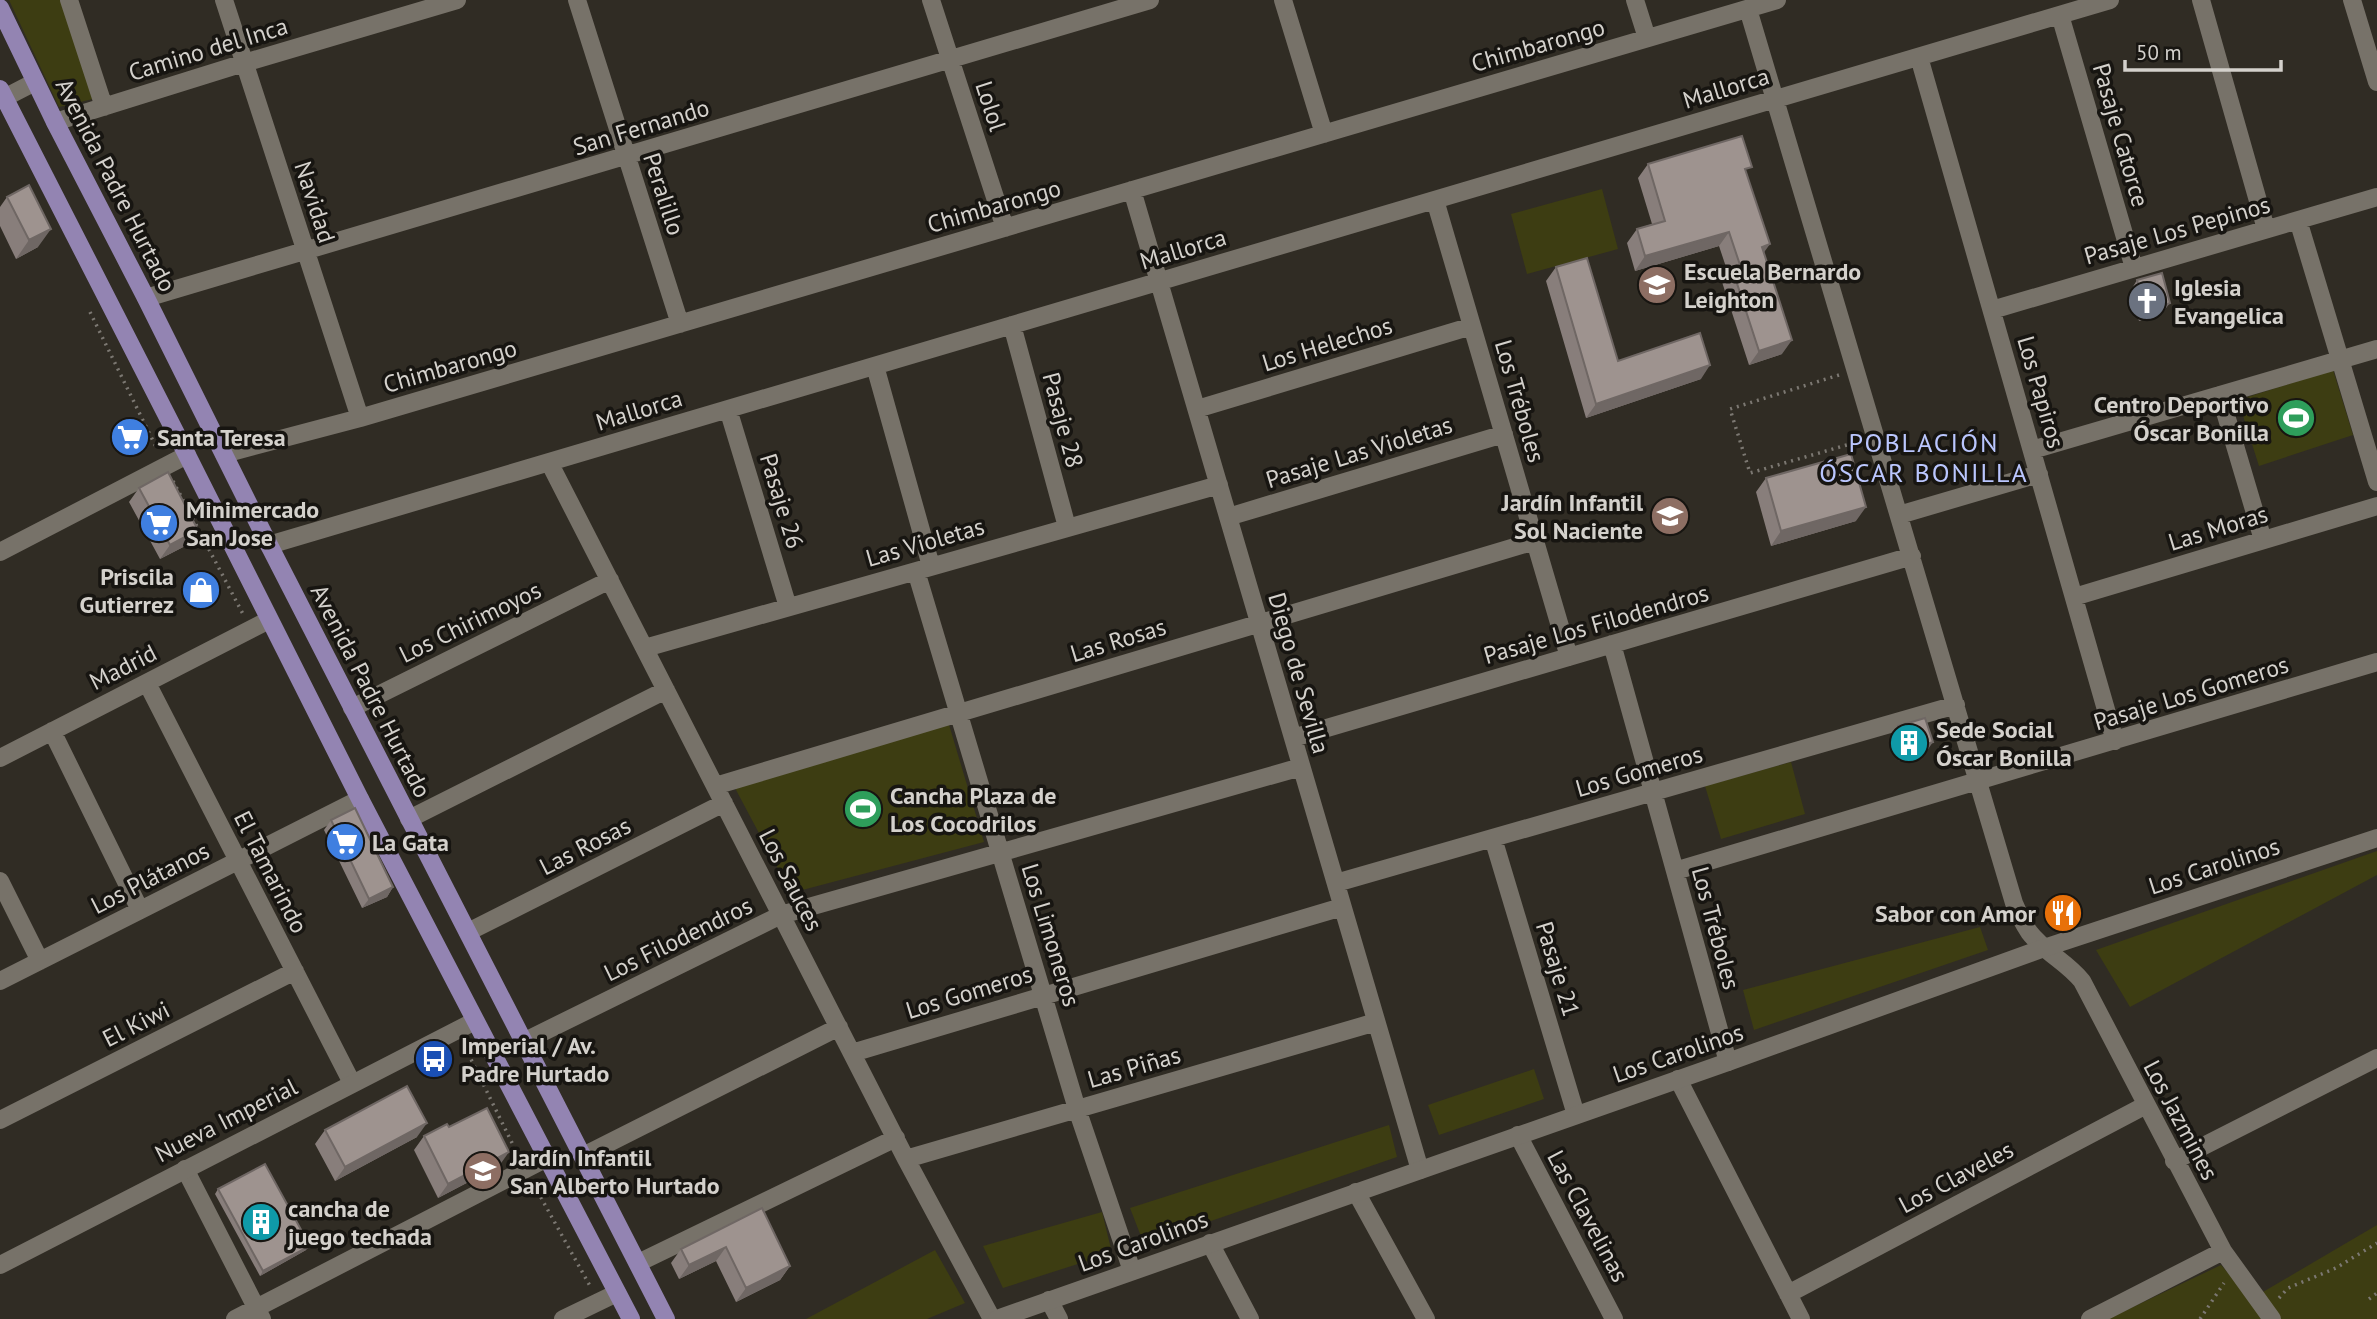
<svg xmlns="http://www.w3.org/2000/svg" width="2377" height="1319" font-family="'PT Sans',sans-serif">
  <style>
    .green { fill: #3d3d12 }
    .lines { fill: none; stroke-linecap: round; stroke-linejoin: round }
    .path { stroke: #7c7872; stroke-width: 3.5; stroke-dasharray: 2 5; stroke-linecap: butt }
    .minor { stroke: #777269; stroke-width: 18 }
    .tertiary { stroke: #777269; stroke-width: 18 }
    .primary { stroke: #9384b2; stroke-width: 18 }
    .wall { fill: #887e7b }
    .shaded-wall { fill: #6f6764 }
    .building { fill: #9e938f; stroke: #6f6764; stroke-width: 2 }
    .labels { text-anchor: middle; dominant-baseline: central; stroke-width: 7; stroke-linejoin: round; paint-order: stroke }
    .street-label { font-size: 24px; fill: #d4d1cc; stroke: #171511 }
    .poi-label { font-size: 24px; font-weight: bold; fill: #d4d1cc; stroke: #171511; text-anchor: start }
    .neighbourhood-label { font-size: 26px; letter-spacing: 2px; fill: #bac6fe; stroke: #171511 }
  </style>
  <rect width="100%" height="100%" fill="#302c24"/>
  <path class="green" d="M 9,0 L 61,0 L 93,99 L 59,107 Z
    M 1602,189 L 1618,249 L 1527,274 L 1511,214 Z
    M 2333,370 L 2353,435 L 2259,466 L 2238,400 Z
    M 947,718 L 984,842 L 791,893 L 735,788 Z
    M 1791,762 L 1805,814 L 1721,839 L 1705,786 Z
    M 2377,851 L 2377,875 L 2130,1007 L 2096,950 Z
    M 1980,927 L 1988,950 L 1754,1030 L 1743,990 Z
    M 1534,1069 L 1544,1099 L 1439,1135 L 1428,1105 Z
    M 1389,1125 L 1397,1157 L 1144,1244 L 1130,1208 Z
    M 1102,1212 L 1112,1253 L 1003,1288 L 983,1246 Z
    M 2377,1225 L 2377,1319 L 2108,1319 L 2221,1265 L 2251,1299 Z
    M 935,1250 L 965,1303 L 927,1319 L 806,1319 Z"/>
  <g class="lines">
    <path class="path" d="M 90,312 L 157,449
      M 1839,375 L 1730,409 L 1750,473 L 1857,442
      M 173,481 L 243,614
      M 465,1047 L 517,1153
      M 534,1185 L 590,1286
      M 2279,1298 L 2288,1288 L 2336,1268 L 2377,1243
      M 2369,1299 L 2377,1293
      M 2200,1319 L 2224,1283"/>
    <path class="minor" d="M 69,0 L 104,107
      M 224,0 L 360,418
      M 577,0 L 680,324
      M 931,0 L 1005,228
      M 1283,0 L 1324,134
      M 1635,0 L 1647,38
      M 2201,0 L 2266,229
      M 2352,0 L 2377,82
      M 1748,9 L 2014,903 C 2018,913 2023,923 2029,932 C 2044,952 2067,962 2082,981 L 2223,1251 L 2272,1319
      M 2060,15 L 2134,268
      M 1919,57 L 2115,741
      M 0,100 L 35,82
      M 55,122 L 244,63 L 457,0
      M 1132,190 L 1420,1170
      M 1435,200 L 1569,657
      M 2298,220 L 2377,482
      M 146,298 L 1150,0
      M 1992,310 L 2377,197
      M 1012,325 L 1067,527
      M 875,366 L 931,566
      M 2220,395 L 2263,540
      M 728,409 L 788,607
      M 1197,409 L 1472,326
      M 2032,450 L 2377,349
      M 224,454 L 360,418 L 1777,0
      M 549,462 L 906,1159 L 992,1319
      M 1899,515 L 2039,474
      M 1228,517 L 1504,434
      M 269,545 L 2110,0
      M 0,552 L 187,455
      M 916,571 L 1077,1109 L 1132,1271
      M 2074,597 L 2377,506
      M 1612,644 L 1728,1062
      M 645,648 L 1219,485
      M 147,683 L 352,1083
      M 352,708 L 610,580
      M 52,731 L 140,910
      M 1293,738 L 1912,556
      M 0,758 L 269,620
      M 715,786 L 1535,541
      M 409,819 L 666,690
      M 1493,838 L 1576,1115
      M 1675,871 L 2377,662
      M 0,881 L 40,961
      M 1336,883 L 1956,705
      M 468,932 L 724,803
      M 0,981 L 360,799
      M 525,1041 L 781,915 L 1301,767
      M 852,1053 L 1342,907
      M 1678,1079 L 1801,1319
      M 0,1120 L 295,971
      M 1518,1135 L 1614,1319
      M 583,1156 L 839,1027
      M 906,1159 L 1376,1022
      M 2174,1161 L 2377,1058
      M 185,1169 L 262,1319
      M 1356,1192 L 1426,1319
      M 1210,1243 L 1250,1319
      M 638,1263 L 896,1138
      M 1788,1294 L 2146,1105
      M 1049,1300 L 1059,1319
      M 235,1319 L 547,1158
      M 563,1319 L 617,1293
      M 2090,1319 L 2223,1251"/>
    <path class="tertiary" d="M 0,1265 L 475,1021
      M 997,1319 L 1728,1062 L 2044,948 L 2377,838"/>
    <path class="primary" d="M 0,8 L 55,122 L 146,298 L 269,545 L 666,1319
      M 0,89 L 187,455 L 360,799 L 631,1319"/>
  </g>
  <path class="wall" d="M 1648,164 L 1747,174 L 1764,253 L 1782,354 L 1749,365 L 1722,282 L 1728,273 L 1719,246 L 1635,271 L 1627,243 L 1637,229 L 1652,224 L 1638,178 Z
    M 7,197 L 38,247 L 16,259 L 0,226 L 0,207 Z
    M 1556,267 L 1618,361 L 1701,379 L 1586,418 L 1546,281 Z
    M 2137,280 L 2163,312 L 2139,321 L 2131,290 Z
    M 1766,478 L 1856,521 L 1771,546 L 1756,492 Z
    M 139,488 L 189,544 L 160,559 L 129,502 Z
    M 1898,726 L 1926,752 L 1899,761 L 1891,735 Z
    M 331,820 L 393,887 L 387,897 L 362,908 L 324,830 Z
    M 325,1130 L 417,1137 L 335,1181 L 315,1144 Z
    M 424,1136 L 499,1166 L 438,1198 L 414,1150 Z
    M 218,1189 L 306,1250 L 260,1276 L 215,1194 Z
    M 762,1208 L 790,1266 L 780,1280 L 736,1302 L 716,1261 L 679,1279 L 671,1263 L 681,1249 Z"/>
  <path class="shaded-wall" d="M 51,229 L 38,247 L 16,259 L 29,240 Z
    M 1729,232 L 1719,246 L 1635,271 L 1645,256 Z
    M 1770,244 L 1760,258 L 1762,247 Z
    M 2170,303 L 2163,312 L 2139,321 L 2146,311 Z
    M 1792,340 L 1782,354 L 1749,365 L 1759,351 Z
    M 1710,365 L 1701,379 L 1586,418 L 1596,404 Z
    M 1866,507 L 1856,521 L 1771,546 L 1781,531 Z
    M 198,530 L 189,544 L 160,559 L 170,545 Z
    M 1933,742 L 1926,752 L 1899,761 L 1906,751 Z
    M 393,887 L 387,897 L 362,908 L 369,899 Z
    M 427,1123 L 417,1137 L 335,1181 L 345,1167 Z
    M 509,1152 L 499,1166 L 438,1198 L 448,1184 Z
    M 310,1246 L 306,1250 L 260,1276 L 263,1271 Z
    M 726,1247 L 716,1261 L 679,1279 L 689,1265 Z
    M 790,1266 L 780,1280 L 736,1302 L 746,1288 Z"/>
  <path class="building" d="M 1742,136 L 1752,167 L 1745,169 L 1770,244 L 1762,247 L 1792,340 L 1759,351 L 1732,268 L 1740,265 L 1729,232 L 1645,256 L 1637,229 L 1665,221 L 1648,164 Z
    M 29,185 L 51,229 L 29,240 L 7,197 Z
    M 1587,258 L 1618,361 L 1700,333 L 1710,365 L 1596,404 L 1556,267 Z
    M 2162,273 L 2170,303 L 2146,311 L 2137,280 Z
    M 1851,454 L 1866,507 L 1781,531 L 1766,478 Z
    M 168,472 L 198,530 L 170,545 L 139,488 Z
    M 1925,718 L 1933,742 L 1906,751 L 1898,726 Z
    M 355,808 L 393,887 L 369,899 L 331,820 Z
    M 407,1086 L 427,1123 L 345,1167 L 325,1130 Z
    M 487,1108 L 509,1152 L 448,1184 L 424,1136 L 447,1124 L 449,1127 Z
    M 265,1164 L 310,1246 L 263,1271 L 218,1189 Z
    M 762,1208 L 790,1266 L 746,1288 L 726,1247 L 689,1265 L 681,1249 Z"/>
  <defs>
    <g id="school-disc" transform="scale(2.0125)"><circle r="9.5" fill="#8d6e63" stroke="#171511"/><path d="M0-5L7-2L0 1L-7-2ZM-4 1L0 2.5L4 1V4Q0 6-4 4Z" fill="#fff"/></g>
    <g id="church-disc" transform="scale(2.0125)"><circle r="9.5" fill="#6b7280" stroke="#171511"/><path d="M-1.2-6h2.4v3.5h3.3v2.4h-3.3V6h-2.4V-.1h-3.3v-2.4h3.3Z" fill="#fff"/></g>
    <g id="stadium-disc" transform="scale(2.0125)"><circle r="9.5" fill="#2e9e5b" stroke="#171511"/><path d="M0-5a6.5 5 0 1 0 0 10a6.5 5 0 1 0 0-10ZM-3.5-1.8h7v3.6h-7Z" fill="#fff"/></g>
    <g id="supermarket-disc" transform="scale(2.0125)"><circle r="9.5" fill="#3f7fe0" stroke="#171511"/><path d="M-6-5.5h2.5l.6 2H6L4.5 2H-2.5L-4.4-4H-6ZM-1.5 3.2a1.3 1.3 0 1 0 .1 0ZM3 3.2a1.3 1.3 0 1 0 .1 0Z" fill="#fff"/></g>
    <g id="shop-disc" transform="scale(2.0125)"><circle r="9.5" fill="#3f7fe0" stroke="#171511"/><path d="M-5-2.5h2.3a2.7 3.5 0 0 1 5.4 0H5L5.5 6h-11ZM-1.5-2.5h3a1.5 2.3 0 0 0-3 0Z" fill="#fff"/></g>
    <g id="building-disc" transform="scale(2.0125)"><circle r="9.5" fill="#0f9aa8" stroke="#171511"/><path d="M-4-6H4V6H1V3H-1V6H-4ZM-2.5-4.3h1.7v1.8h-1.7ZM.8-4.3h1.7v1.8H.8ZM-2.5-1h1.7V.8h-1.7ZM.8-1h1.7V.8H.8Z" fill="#fff"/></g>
    <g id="restaurant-disc" transform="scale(2.0125)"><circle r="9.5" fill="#e8710a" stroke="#171511"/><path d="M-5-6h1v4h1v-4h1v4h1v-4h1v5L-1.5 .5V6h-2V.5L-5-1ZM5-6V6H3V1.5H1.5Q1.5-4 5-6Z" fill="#fff"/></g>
    <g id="bus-disc" transform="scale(2.0125)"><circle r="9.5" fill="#1a4fb4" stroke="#171511"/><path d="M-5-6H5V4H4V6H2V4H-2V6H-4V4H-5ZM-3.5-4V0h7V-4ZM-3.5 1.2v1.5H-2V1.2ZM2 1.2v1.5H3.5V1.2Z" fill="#fff"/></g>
  </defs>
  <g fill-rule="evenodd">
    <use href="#school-disc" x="1657" y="285"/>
    <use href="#church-disc" x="2147" y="301"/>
    <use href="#stadium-disc" x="2296" y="418"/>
    <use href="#supermarket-disc" x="130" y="437"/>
    <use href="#school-disc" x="1670" y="516"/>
    <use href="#supermarket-disc" x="159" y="523"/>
    <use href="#shop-disc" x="201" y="590"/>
    <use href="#building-disc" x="1909" y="743"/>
    <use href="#stadium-disc" x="863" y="809"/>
    <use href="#supermarket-disc" x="345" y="842"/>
    <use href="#restaurant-disc" x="2063" y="913"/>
    <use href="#bus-disc" x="434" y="1059"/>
    <use href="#school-disc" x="483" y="1171"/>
    <use href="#building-disc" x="261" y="1222"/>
  </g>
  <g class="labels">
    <g class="street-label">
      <text transform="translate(1538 45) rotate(-16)">Chimbarongo</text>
      <text transform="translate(208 49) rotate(-17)">Camino del Inca</text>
      <text transform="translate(1726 88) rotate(-17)">Mallorca</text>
      <text transform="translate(991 106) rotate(72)">Lolol</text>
      <text transform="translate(641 127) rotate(-17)">San Fernando</text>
      <text transform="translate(2121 135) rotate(74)">Pasaje Catorce</text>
      <text transform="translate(116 185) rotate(63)">Avenida Padre Hurtado</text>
      <text transform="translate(664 194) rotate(72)">Peralillo</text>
      <text transform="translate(315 202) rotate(72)">Navidad</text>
      <text transform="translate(994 206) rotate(-16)">Chimbarongo</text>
      <text transform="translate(2177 230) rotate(-16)">Pasaje Los Pepinos</text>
      <text transform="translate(1183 249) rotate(-17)">Mallorca</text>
      <text transform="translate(1327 344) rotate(-17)">Los Helechos</text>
      <text transform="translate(450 366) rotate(-16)">Chimbarongo</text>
      <text transform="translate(2041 392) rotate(74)">Los Papiros</text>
      <text transform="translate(1520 401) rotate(74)">Los Tréboles</text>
      <text transform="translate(639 410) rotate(-17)">Mallorca</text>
      <text transform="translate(1063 420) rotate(75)">Pasaje 28</text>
      <text transform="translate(1359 452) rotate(-17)">Pasaje Las Violetas</text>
      <text transform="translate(782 501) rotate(73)">Pasaje 26</text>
      <text transform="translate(2218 528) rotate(-17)">Las Moras</text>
      <text transform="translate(925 542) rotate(-16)">Las Violetas</text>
      <text transform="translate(470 622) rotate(-26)">Los Chirimoyos</text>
      <text transform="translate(1596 624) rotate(-16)">Pasaje Los Filodendros</text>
      <text transform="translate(1118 640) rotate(-17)">Las Rosas</text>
      <text transform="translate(123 667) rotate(-27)">Madrid</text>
      <text transform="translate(1299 673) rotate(74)">Diego de Sevilla</text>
      <text transform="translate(371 691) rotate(63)">Avenida Padre Hurtado</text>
      <text transform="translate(2191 693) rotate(-17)">Pasaje Los Gomeros</text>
      <text transform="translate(1639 771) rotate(-16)">Los Gomeros</text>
      <text transform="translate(585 846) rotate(-27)">Las Rosas</text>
      <text transform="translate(2214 866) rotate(-18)">Los Carolinos</text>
      <text transform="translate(271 872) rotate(63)">El Tamarindo</text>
      <text transform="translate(150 878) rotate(-27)">Los Plátanos</text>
      <text transform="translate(791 880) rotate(63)">Los Sauces</text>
      <text transform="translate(1716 928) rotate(75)">Los Tréboles</text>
      <text transform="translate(1051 935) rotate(73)">Los Limoneros</text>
      <text transform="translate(678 939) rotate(-26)">Los Filodendros</text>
      <text transform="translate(1558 969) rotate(73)">Pasaje 21</text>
      <text transform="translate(969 992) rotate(-17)">Los Gomeros</text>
      <text transform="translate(136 1024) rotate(-27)">El Kiwi</text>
      <text transform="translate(1678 1053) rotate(-19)">Los Carolinos</text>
      <text transform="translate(1134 1067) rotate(-16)">Las Piñas</text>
      <text transform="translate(226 1120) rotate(-27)">Nueva Imperial</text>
      <text transform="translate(2181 1120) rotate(62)">Los Jazmines</text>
      <text transform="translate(1956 1177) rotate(-28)">Los Claveles</text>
      <text transform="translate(1588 1216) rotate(62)">Las Clavelinas</text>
      <text transform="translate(1143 1241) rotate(-20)">Los Carolinos</text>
    </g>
    <g class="poi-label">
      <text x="1684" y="271">Escuela Bernardo<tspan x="1684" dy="28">Leighton</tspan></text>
      <text x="2174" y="287">Iglesia<tspan x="2174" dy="28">Evangelica</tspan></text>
      <text x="2269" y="404" text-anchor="end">Centro Deportivo<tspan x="2269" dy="28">Óscar Bonilla</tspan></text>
      <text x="157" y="437">Santa Teresa</text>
      <text x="1643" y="502" text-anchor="end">Jardín Infantil<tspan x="1643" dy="28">Sol Naciente</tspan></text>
      <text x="186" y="509">Minimercado<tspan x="186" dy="28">San Jose</tspan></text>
      <text x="174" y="576" text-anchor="end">Priscila<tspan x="174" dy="28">Gutierrez</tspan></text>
      <text x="1936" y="729">Sede Social<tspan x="1936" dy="28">Óscar Bonilla</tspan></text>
      <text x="890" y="795">Cancha Plaza de<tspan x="890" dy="28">Los Cocodrilos</tspan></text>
      <text x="372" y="842">La Gata</text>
      <text x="2036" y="913" text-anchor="end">Sabor con Amor</text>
      <text x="461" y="1045">Imperial / Av.<tspan x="461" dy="28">Padre Hurtado</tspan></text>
      <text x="510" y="1157">Jardín Infantil<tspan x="510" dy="28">San Alberto Hurtado</tspan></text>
      <text x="288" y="1208">cancha de<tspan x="288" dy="28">juego techada</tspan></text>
    </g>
    <g class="neighbourhood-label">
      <text x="1924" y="442">POBLACIÓN<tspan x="1924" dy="30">ÓSCAR BONILLA</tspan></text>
    </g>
  </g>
  <path d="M2125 60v10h156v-10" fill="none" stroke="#d4d1cc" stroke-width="3.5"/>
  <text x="2136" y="60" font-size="21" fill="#d4d1cc" stroke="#171511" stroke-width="5" paint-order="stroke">50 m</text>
</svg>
